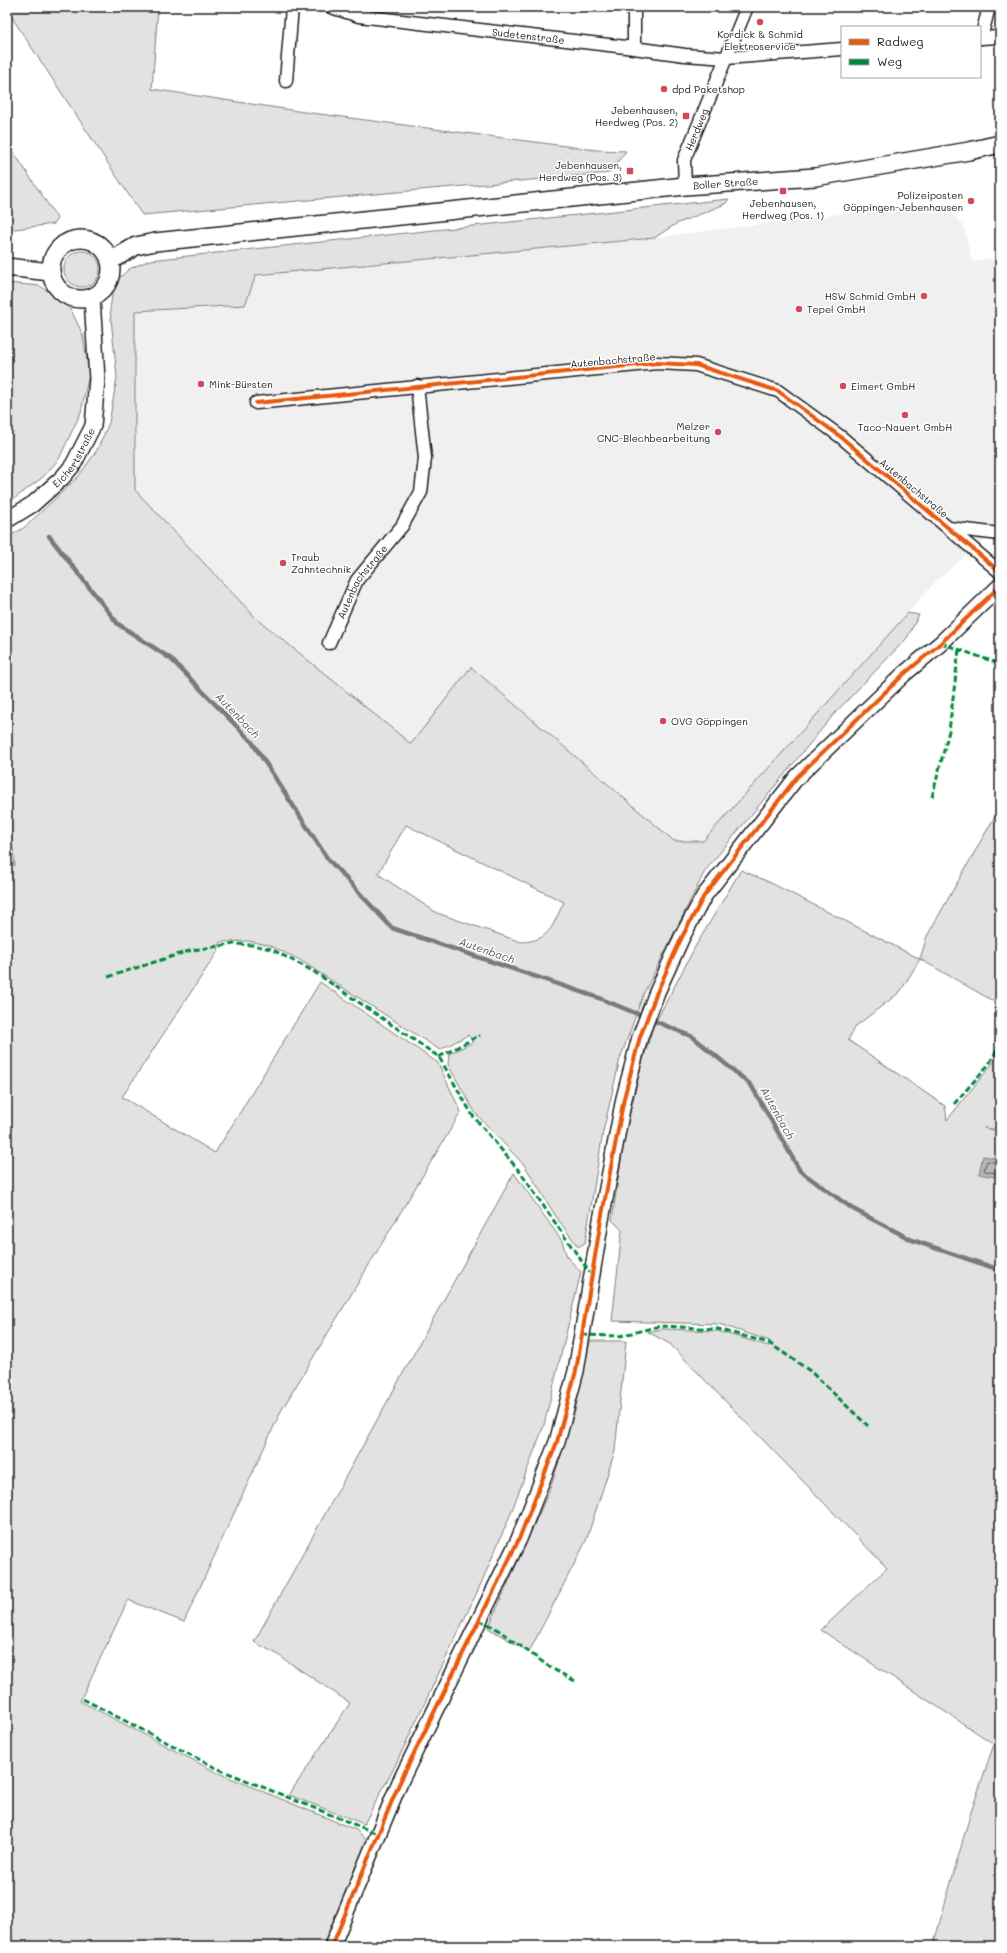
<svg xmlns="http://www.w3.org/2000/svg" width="1007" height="1953" font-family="Mali,sans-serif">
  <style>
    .built { fill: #f0f0f0 }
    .green { fill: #e2e2e2; stroke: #7f7f7f; fill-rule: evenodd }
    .water { fill: #b8b8b8; stroke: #7a7a7a }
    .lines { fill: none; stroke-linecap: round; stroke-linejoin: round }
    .shore { stroke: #5a5a5a; stroke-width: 1 }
    .stream { stroke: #7a7a7a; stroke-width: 4.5 }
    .minor-casing { stroke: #1c1c1c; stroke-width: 15 }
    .tertiary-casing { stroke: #1c1c1c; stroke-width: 18 }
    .secondary-casing { stroke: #1c1c1c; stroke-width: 20 }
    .minor { stroke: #fff; stroke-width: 12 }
    .tertiary { stroke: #fff; stroke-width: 15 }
    .secondary { stroke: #fff; stroke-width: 17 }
    .quiet { stroke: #00873e; stroke-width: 3; stroke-dasharray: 6 3; stroke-linecap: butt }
    .cycleway-casing { stroke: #fff; stroke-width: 6 }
    .cycleway { stroke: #e8590c; stroke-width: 4 }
    .poi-dot { fill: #d1495b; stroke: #fff; stroke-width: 1.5 }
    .labels { text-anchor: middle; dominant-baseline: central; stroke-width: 3; stroke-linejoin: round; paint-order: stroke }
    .poi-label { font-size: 10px; fill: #1c1c1c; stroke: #fff; text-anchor: start }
    .street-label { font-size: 10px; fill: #1c1c1c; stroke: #fff }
    .water-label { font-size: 11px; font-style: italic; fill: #5a5a5a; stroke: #fff }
  </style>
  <rect width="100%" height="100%" fill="#fff"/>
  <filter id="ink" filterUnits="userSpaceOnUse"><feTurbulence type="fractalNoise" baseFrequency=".025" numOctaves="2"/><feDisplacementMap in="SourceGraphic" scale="8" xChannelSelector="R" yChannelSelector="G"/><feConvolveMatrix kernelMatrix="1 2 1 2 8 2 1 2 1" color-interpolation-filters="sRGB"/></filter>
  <g filter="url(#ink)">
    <path class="built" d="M 948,211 L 963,225 L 972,261 L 1000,258 L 1000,527 L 937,580 L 703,841 L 674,841 L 472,667 L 411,744 L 256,618 L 135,490 L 135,311 L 245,305 L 255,275 L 337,262 L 643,239 L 856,212 Z"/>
    <path class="green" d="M 7,7 L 158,7 L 152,89 L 304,112 L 596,150 L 626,151 L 609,173 L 142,215 L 7,10 Z
      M 7,142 L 57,218 L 54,224 L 7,230 Z
      M 729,199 L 725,204 L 676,224 L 654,238 L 256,275 L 245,305 L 135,311 L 135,490 L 256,618 L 411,744 L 471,667 L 674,841 L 703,841 L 908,613 L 919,615 L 907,638 L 835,713 L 705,871 L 644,993 L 620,1059 L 603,1132 L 585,1243 L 578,1247 L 555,1215 L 525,1166 L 476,1114 L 448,1065 L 449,1054 L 473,1042 L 468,1035 L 440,1050 L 298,959 L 269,945 L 248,941 L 220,942 L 218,951 L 122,1097 L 215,1153 L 320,982 L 438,1063 L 461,1112 L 281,1411 L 184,1622 L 128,1600 L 80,1701 L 216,1772 L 356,1830 L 368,1841 L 326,1946 L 7,1946 L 7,853 L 15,866 L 7,796 L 7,538 L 25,527 L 78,477 L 97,450 L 109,423 L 117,377 L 110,309 L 114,283 L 129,269 L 150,260 ZM 406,825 L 564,902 C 552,925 551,941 521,942 L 437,913 L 378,874 Z
      M64 269a18 18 0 1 1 36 0a18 18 0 1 1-36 0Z
      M 7,283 L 40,286 L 57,297 L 71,310 L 83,335 L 89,374 L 81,412 L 59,459 L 43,477 L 7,504 Z
      M 995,816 L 1000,818 L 1000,1005 L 920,959 L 900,992 L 856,1026 L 848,1040 L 945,1106 L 947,1120 L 1000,1054 L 1000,1130 L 984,1128 L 1000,1131 L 1000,1946 L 933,1946 L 970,1815 L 994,1744 L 821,1630 L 887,1568 L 670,1344 L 648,1332 L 662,1329 L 718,1331 L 769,1346 L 770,1341 L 719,1324 L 612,1321 L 622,1230 L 612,1220 L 625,1134 L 641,1067 L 653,1027 L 695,947 L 741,870 L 771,883 L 920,959 L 927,936 Z
      M 514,1173 L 562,1241 L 567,1257 L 581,1272 L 544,1425 L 509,1518 L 479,1588 L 394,1768 L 364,1824 L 289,1795 L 350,1703 L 275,1653 L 254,1642 Z
      M 590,1341 L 626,1341 L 615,1451 L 586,1541 L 529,1652 L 488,1628 L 550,1489 L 575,1411 Z"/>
    <path class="water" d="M 983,1156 L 1000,1159 L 1000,1178 L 979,1174 Z"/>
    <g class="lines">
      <path class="shore" d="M 1000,1163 L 987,1161 L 984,1170 L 985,1171 L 1000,1174"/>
      <path class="stream" d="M 49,536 L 118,624 L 171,659 L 252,742 L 327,858 L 392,928 L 599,998 L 693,1037 L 751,1085 L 800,1171 L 853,1209 L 912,1240 L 1000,1270"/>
      <g class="minor-casing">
        <g id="minor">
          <path id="s1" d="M 331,7 L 359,16 L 626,47 L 685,55 L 726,58 L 842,49"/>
          <path d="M 980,38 L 1000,37"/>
          <path d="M 981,38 L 989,7"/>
          <path d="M 634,48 L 634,7"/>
          <path d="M 286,81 L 292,7"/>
          <path id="s2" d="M 685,186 L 684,160 L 747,7"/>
          <path d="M 256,403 L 657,363 L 696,365 L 778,391 L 841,437 L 1000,572"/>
          <path d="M 949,528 L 1000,534"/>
          <path id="s3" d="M 329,643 L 357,580 L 402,526 L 421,492 L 425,458 L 417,386"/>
        </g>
      </g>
      <g class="tertiary-casing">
        <g id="tertiary">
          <path id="s4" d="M 7,520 L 33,504 L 62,478 L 73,465 L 93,426 L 97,379 L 92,298"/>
          <path d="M 332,1946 L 399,1784 L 519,1539 L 557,1442 L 576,1371 L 601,1220 L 624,1098 L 640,1037 L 657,992 L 682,937 L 704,896 L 797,777 L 904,674 L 941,643 L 1000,586"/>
        </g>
      </g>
      <g class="secondary-casing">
        <g id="secondary">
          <circle cx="81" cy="269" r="30"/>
          <path id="s5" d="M 110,261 L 136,246 L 155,242 L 685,186 L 815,177 L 969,151 L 1000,144"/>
          <path d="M 7,267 L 50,272"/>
        </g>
      </g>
      <use href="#minor" class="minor"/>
      <use href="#tertiary" class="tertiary"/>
      <use href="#secondary" class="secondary"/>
      <path class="quiet" d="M 941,643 L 1000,664
        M 932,797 L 949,731 L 959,649
        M 108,977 L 192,950 L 234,944 L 252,945 L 271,949 L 313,971 L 439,1057 L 473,1116 L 520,1172 L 592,1276
        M 439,1057 L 480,1035
        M 954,1104 L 989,1064 L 1000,1045
        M 582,1335 L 620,1336 L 660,1326 L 718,1329 L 769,1343 L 810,1371 L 868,1426
        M 479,1620 L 494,1627 L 551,1668 L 577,1682
        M 83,1699 L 216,1768 L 378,1834"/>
      <g class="cycleway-casing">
        <path id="cycleway" d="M 256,403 L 657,363 L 696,365 L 778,391 L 841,437 L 1000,572
          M 332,1946 L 399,1784 L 519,1539 L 557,1442 L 576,1371 L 601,1220 L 624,1098 L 640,1037 L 657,992 L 682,937 L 704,896 L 797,777 L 904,674 L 941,643 L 1000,586"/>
      </g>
      <use href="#cycleway" class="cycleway"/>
    </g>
  </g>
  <g class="poi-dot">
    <circle cx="760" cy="22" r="4"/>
    <circle cx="664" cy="89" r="4"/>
    <rect x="682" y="112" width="8" height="8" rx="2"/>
    <rect x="626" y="167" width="8" height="8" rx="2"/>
    <rect x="779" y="187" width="8" height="8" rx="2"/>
    <circle cx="971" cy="201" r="4"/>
    <circle cx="924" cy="296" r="4"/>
    <circle cx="799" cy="309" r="4"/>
    <circle cx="201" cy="384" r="4"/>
    <circle cx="843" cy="386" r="4"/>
    <circle cx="905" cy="415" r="4"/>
    <circle cx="718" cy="432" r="4"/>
    <circle cx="283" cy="563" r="4"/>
    <circle cx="663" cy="721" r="4"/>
  </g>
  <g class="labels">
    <g class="poi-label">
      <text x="760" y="34" text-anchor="middle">Kordick &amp; Schmid<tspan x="760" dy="12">Elektroservice</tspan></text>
      <text x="672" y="89">dpd Paketshop</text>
      <text x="678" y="110" text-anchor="end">Jebenhausen,<tspan x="678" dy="12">Herdweg (Pos. 2)</tspan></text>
      <text x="622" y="165" text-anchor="end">Jebenhausen,<tspan x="622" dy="12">Herdweg (Pos. 3)</tspan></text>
      <text x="963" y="195" text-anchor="end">Polizeiposten<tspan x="963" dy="12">Göppingen-Jebenhausen</tspan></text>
      <text x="783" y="203" text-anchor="middle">Jebenhausen,<tspan x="783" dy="12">Herdweg (Pos. 1)</tspan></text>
      <text x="916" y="296" text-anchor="end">HSW Schmid GmbH</text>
      <text x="807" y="309">Tepel GmbH</text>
      <text x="209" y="384">Mink-Bürsten</text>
      <text x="851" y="386">Eimert GmbH</text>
      <text x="710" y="426" text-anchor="end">Melzer<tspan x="710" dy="12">CNC-Blechbearbeitung</tspan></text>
      <text x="905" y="427" text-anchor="middle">Taco-Nauert GmbH</text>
      <text x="291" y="557">Traub<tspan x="291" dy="12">Zahntechnik</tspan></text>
      <text x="671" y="721">OVG Göppingen</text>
    </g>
    <g class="street-label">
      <text stroke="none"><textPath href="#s1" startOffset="200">Sudetenstraße</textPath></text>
      <text stroke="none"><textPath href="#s2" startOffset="59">Herdweg</textPath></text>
      <text stroke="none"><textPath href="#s5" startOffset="623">Boller Straße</textPath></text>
      <text transform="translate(613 360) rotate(-5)">Autenbachstraße</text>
      <text stroke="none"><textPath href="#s4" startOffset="93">Eichertstraße</textPath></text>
      <text transform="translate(914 488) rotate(40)">Autenbachstraße</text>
      <text stroke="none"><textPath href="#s3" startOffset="70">Autenbachstraße</textPath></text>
    </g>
    <g class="water-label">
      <text transform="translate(238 715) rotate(46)">Autenbach</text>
      <text transform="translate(487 950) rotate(19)">Autenbach</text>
      <text transform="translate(778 1113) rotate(61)">Autenbach</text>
    </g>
  </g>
  <rect width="1007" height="1953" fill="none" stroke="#fff" stroke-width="24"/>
  <rect x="12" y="12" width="983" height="1929" fill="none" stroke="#1c1c1c" stroke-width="1.5" filter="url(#ink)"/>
  <rect x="841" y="26" width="140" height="52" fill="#ffffff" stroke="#a4a4a4"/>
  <rect x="849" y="39" width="20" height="6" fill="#e8590c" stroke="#a4a4a4"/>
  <text x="877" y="46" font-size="12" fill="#1c1c1c">Radweg</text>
  <rect x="849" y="59" width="20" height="6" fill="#00873e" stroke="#a4a4a4"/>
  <text x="877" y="66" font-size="12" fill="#1c1c1c">Weg</text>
</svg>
